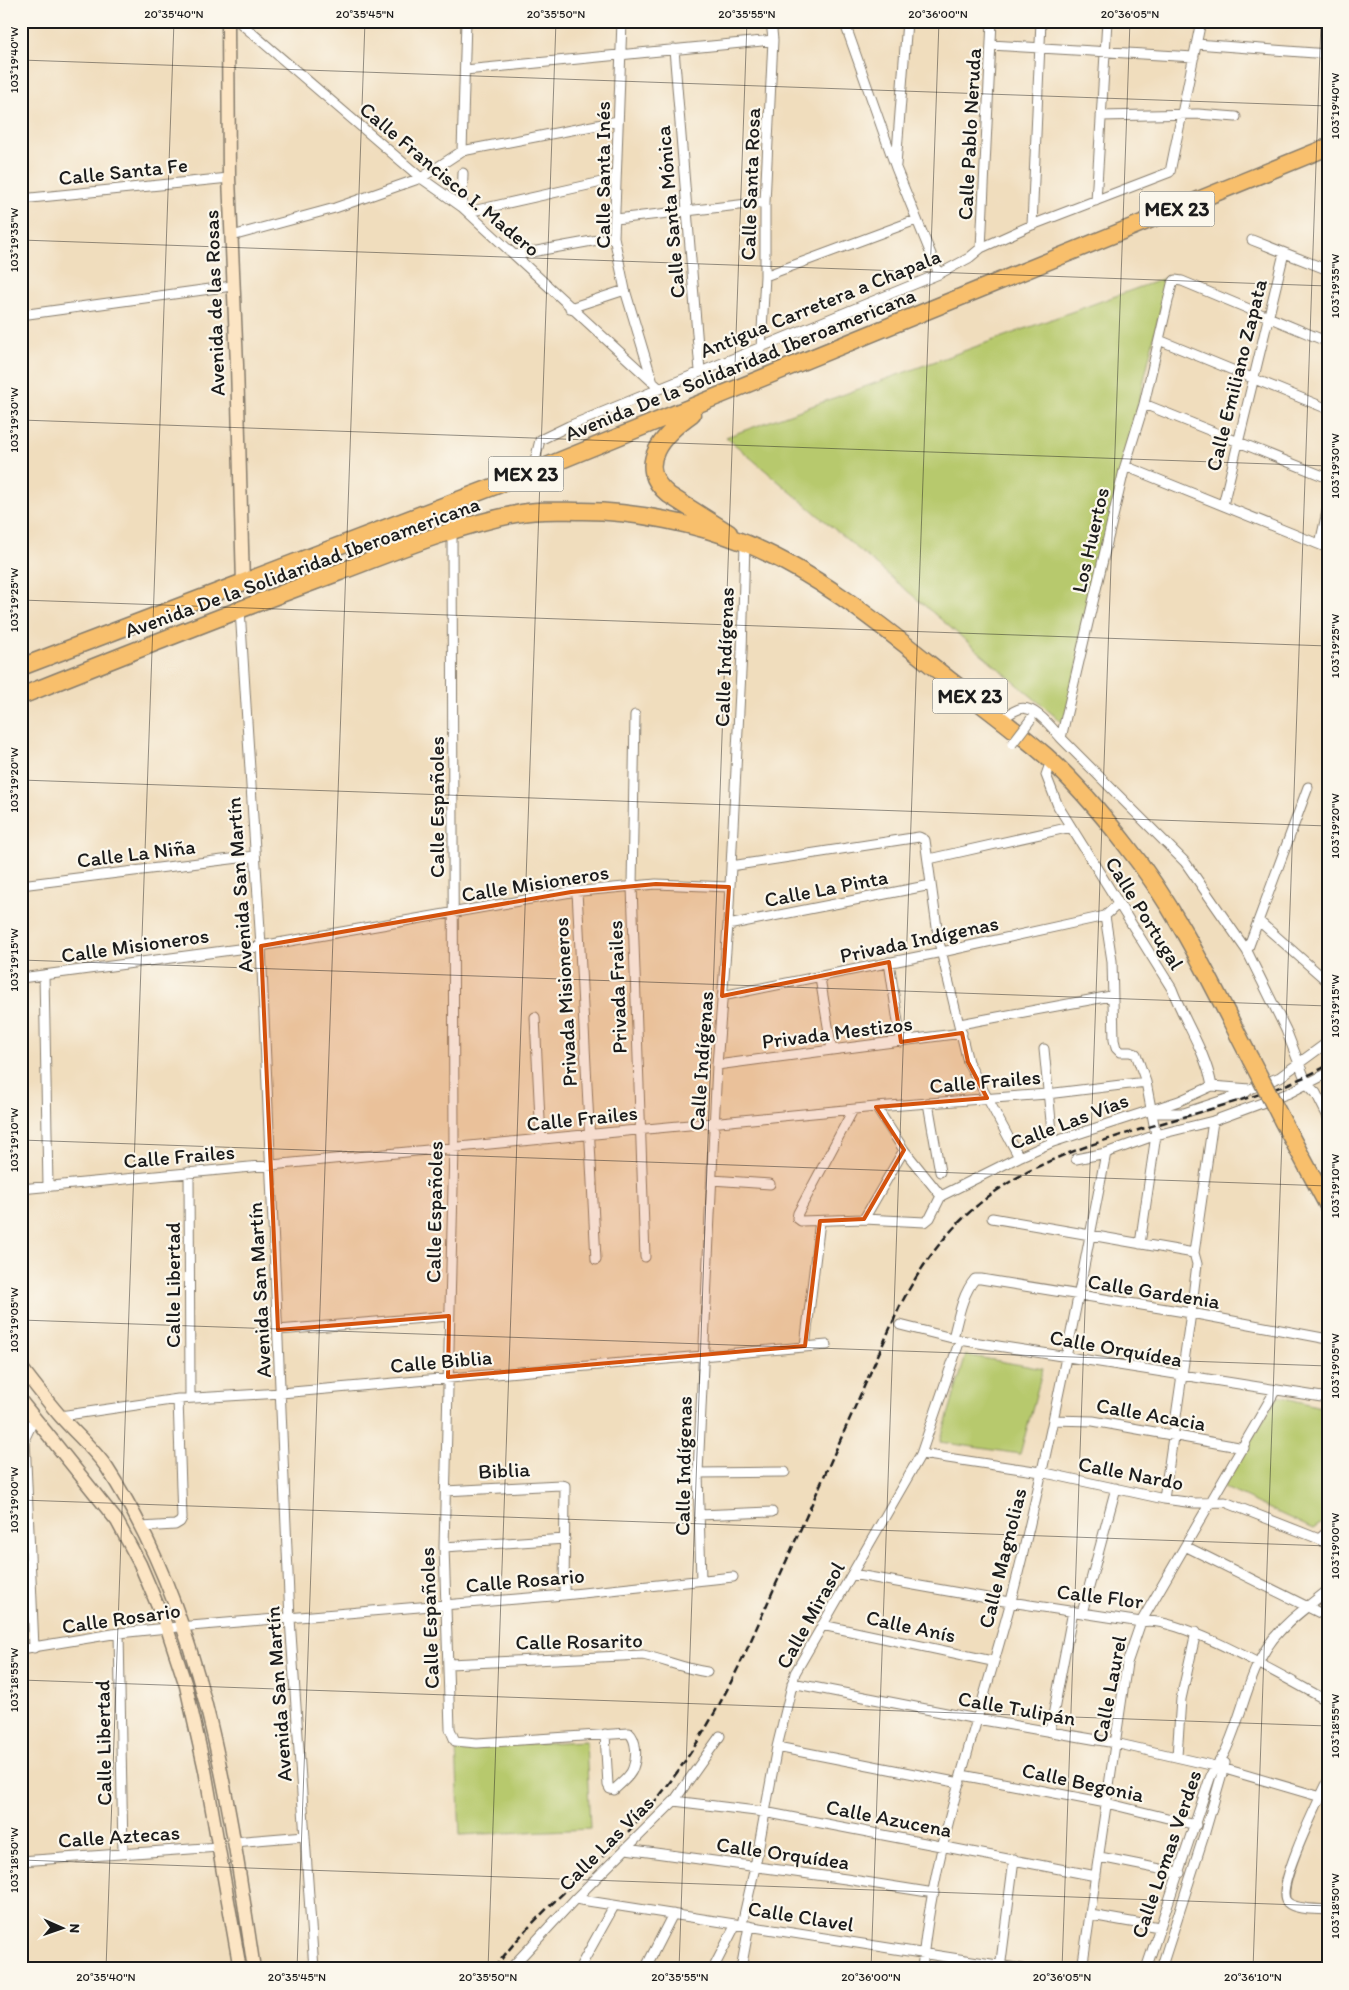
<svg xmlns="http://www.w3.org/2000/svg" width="1349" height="1990" font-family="Itim,sans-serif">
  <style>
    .green { fill: #b7c96d; stroke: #6a7244 }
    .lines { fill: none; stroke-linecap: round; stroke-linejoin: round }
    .street-casing { stroke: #867c6c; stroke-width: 11 }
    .secondary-casing { stroke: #867c6c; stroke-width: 15 }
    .highway-casing { stroke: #867c6c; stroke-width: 19 }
    .street { stroke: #fff; stroke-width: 9 }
    .secondary { stroke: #fce5c4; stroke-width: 12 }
    .highway { stroke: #f8bf6c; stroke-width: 16 }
    .rail { stroke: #1c1c1c; stroke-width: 2.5; stroke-dasharray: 8 4; stroke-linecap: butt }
    .street-bridge-casing { stroke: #867c6c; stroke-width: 11; stroke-linecap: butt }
    .highway-bridge-casing { stroke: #867c6c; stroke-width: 19; stroke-linecap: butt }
    .street-bridge { stroke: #fff; stroke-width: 9 }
    .highway-bridge { stroke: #f8bf6c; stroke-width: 16 }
    .marked { fill: #d4530e; fill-opacity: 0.2; stroke: #d4530e; stroke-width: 4; stroke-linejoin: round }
    .ticks { fill: none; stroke: #1c1c1c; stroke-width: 1; stroke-opacity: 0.45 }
    .labels { text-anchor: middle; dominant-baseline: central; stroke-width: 4.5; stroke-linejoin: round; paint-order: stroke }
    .shield { fill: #fbf7ec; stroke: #5f5e5a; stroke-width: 1 }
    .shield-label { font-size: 20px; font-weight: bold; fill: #1c1c1c }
    .street-label { font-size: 21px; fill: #1c1c1c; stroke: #fbf7ec }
    .neatline { fill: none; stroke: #1c1c1c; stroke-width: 2 }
    .ticks-label { font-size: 12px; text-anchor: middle; fill: #1c1c1c }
  </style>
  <rect width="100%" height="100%" fill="#fbf7ec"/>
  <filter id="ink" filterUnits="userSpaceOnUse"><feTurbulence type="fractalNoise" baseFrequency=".02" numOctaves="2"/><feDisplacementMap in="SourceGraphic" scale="10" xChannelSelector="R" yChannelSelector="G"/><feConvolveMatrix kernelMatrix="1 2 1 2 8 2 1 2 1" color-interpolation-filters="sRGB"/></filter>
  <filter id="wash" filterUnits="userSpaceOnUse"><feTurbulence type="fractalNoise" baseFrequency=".0096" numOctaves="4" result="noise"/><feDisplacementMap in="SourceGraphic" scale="20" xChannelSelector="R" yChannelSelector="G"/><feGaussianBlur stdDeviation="1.12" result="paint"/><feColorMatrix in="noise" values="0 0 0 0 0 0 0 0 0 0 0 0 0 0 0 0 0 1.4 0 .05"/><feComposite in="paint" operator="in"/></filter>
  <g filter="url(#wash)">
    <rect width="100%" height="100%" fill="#f0ddbd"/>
    <path class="green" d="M 1168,277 L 1064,724 L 726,437 Z
      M 966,1355 L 1043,1369 L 1020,1454 L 940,1442 Z
      M 1278,1396 L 1328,1409 L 1328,1519 L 1313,1529 L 1223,1487 Z
      M 586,1741 L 590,1829 L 460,1835 L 456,1747 Z"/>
  </g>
  <g filter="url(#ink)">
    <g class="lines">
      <g class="street-casing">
        <path id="street" d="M 238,21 L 421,178 L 462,207 L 659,388
          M 622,21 L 614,237 L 625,290 L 653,383
          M 844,21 L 896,168 L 939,274
          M 1196,44 L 1328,54
          M 991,45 L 1194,57
          M 674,49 L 700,371
          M 465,70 L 773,40
          M 1101,116 L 1198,114 L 1236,117
          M 462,151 L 466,21
          M 896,165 L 907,21
          M 21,199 L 229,178
          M 1096,201 L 1107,21
          M 462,207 L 463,173
          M 468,212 L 615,179
          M 616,219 L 765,202
          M 1032,225 L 1041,21
          M 232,236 L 335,208 L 421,178 L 462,151 L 618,121
          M 1252,240 L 1328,270
          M 981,248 L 992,21
          M 515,255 L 614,237
          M 765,276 L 916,220
          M 570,308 L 625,290
          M 21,315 L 232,286
          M 1159,340 L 1328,409
          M 761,348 L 765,276 L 765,202 L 773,40 L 771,21
          M 1144,404 L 1328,478
          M 1125,466 L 1328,548
          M 532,472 L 540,440 L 569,426 L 939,274 L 969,258 L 981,248 L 1032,225 L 1170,172 L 1201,21
          M 1223,505 L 1284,253
          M 452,531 L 454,1148 L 444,1547 L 450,1729 L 455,1741 L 477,1743 L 629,1733 C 637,1740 637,1758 633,1768 C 631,1776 620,1784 614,1790 L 610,1789 L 608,1785 L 605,1734
          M 1320,544 L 1328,507
          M 240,609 L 261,946 L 290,1619 L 314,1969
          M 635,715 L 632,886 L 645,1257
          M 1001,719 C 1007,716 1013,711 1019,709 C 1034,704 1052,728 1061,738 L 1125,466 L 1144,404 L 1172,284 L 1175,280 L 1182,281 L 1328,342
          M 1061,738 L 1185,862 L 1247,951
          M 1051,761 L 1046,775 L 1058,806 L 1172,989 C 1185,1023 1205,1050 1212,1086
          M 1308,787 L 1247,951 L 1286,1030 L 1307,1084 L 1316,1093 L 1328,1117
          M 929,859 L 1071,827
          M 731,866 L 919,837 L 925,840 L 939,942 L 968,1062 L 1019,1157
          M 21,885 L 255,856
          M 577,891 L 596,1260
          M 1105,916 L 1112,961 L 1114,1040 L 1116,1048 L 1120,1052 L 1130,1052 L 1136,1054 L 1146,1082 L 1156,1135 L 1140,1244
          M 1260,922 L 1328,982
          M 728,925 L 931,885
          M 889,962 L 901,1042
          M 44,975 L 48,1186
          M 21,978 L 261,946 L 571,892 L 656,884 L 729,887
          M 820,978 L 832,1050
          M 722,996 L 942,952 L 1105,916 L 1118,904
          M 535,1017 L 541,1140
          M 960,1024 L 1111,996
          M 1044,1049 L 1053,1142
          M 717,1065 L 962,1033
          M 928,1103 L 940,1172
          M 876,1107 L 904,1150 L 941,1196
          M 853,1110 L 798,1213 L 797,1218 L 801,1221 L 864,1219 L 925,1222 L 930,1218 L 941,1196
          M 1151,1113 L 1184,1113 L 1245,1093 L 1250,1089
          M 1076,1159 L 1106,1153 L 1156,1135 L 1213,1121 L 1289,1093 L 1328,1073
          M 189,1172 L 190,1398
          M 712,1180 L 770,1184
          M 21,1189 L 876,1107 L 1047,1094 L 1146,1082
          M 941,1196 L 1019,1157 L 1053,1142 L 1179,1101 L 1212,1086 L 1250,1089 L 1280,1077 L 1328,1042
          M 992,1218 L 1194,1253
          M 864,1219 L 904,1150
          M 900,1325 L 960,1340 L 1328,1398
          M 278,1330 L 449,1316
          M 953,1338 C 958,1319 962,1294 975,1279 L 981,1279 L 1191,1313 L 1328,1339
          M 805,1346 L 820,1221
          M 60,1416 L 178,1399 L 281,1393 L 827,1345
          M 1053,1420 L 1093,1421 L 1244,1448
          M 921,1454 L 1041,1472 L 1164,1499 L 1194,1503 L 1225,1502 L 1319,1539 L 1328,1545
          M 698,1473 L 785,1472
          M 445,1491 L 560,1485 L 565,1486 L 564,1595
          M 1164,1499 L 1191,1313 L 1197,1264 L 1194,1253 L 1213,1121
          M 699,1515 L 772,1512
          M 141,1527 L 175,1525 L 180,1522 L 182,1518 L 178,1399
          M 1319,1539 L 1328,1531
          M 444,1547 L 565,1539
          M 1187,1547 L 1328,1617
          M 852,1574 L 1010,1602 L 1141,1622 C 1177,1613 1290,1681 1328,1701
          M 701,1580 L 698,1473 L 717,1065 L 728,925 L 742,652 L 745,543
          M 1082,1613 L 1116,1488
          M 822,1625 L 992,1661
          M 119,1633 L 123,1852
          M 34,1648 L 25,1438 L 35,1417
          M 21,1649 L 119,1633 L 167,1628 L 564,1595 L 733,1577
          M 449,1664 L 643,1655 C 665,1660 685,1669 707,1672
          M 792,1683 L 977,1719 L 1115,1743 L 1215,1766 L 1321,1797
          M 1050,1731 L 1073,1611
          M 777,1747 L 960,1783
          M 1177,1756 L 1181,1699 L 1196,1632
          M 962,1775 L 1106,1803 L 1196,1825
          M 1328,1781 C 1320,1798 1274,1890 1287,1902 C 1295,1910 1317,1909 1328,1910
          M 674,1801 L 764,1812 L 1096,1876
          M 234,1842 L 305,1836
          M 626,1849 L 846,1879 L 934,1893
          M 1100,1857 L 1180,1873
          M 21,1861 L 219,1847
          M 575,1899 L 1023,1969
          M 1091,1915 L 1159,1927
          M 742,1924 L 755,1867 L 777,1747 L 795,1673 L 921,1454 L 960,1340
          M 510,1969 L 575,1899 L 674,1801 L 720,1736
          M 579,1969 L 614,1906
          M 645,1969 L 673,1914
          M 713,1969 L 736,1924
          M 741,1969 L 749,1926
          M 922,1969 C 933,1845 979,1721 1011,1601 C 1049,1453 1077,1303 1106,1153
          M 1000,1969 L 1014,1859
          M 1082,1969 L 1127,1663 L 1141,1622 L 1275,1391
          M 1146,1969 L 1210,1778 C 1214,1768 1220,1761 1225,1752 C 1243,1715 1248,1671 1273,1639 C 1289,1619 1309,1606 1328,1590
          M 1161,1969 L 1205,1832 L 1225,1763"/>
      </g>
      <g class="secondary-casing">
        <path id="secondary" d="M 228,21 L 229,178 L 237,365 L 243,584
          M 21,1367 C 34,1384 47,1401 61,1417 C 76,1434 95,1450 107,1468 C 204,1617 228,1796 254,1969
          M 21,1401 L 117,1521 L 140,1564 L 167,1628 L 186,1686 L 205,1770 L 240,1969"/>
      </g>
      <g class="highway-casing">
        <path id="highway" d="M 692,414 C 665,433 632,465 669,495 L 729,533
          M 21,667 L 532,472 L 1328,147
          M 21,696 C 126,654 231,612 337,573 C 395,551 455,526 516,514 C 538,509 561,511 583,511 C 634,511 698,524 745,543 C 821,574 888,631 951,681 C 983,706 1015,729 1046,756 C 1075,782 1102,814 1126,845 C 1178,910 1213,987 1251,1060
          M 1283,1122 L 1328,1206"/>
      </g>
      <use href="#street" class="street"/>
      <use href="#secondary" class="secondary"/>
      <use href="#highway" class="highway"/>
      <path class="rail" d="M 494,1969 C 530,1919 578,1881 621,1839 C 677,1783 715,1718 748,1647 L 900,1306 C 972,1166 1072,1150 1211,1109 C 1251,1097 1291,1086 1328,1065"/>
      <g class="street-bridge-casing">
        <path id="street-bridge" d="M 1012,744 L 1031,719"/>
      </g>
      <g class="highway-bridge-casing">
        <path id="highway-bridge" d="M 1251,1060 L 1283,1122"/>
      </g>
      <use href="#street-bridge" class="street-bridge"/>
      <use href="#highway-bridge" class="highway-bridge"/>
    </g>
  </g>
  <path class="marked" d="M 656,884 L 729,887 L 722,996 L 889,962 L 901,1042 L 962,1033 L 968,1062 L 987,1098 L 876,1107 L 904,1150 L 864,1219 L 820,1221 L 805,1346 L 448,1377 L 449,1316 L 278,1330 L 261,946 L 571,892 Z"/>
  <path class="ticks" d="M 21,60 L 1328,106M 21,240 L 1328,286M 21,420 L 1328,466M 21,600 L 1328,646M 21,780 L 1328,826M 21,960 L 1328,1006M 21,1140 L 1328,1186M 21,1320 L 1328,1366M 21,1500 L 1328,1546M 21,1680 L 1328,1726M 21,1860 L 1328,1906M 106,1969 L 174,21M 297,1969 L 365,21M 488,1969 L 556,21M 679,1969 L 747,21M 871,1969 L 939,21M 1062,1969 L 1130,21M 1253,1969 L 1321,21"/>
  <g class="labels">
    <g class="shield">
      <rect x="1139.5" y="191.5" width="75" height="35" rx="4"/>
      <rect x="488.5" y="456.5" width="75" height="35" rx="4"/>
      <rect x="932.5" y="678.5" width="75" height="35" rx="4"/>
    </g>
    <g class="shield-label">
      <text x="1177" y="209">MEX 23</text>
      <text x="526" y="474">MEX 23</text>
      <text x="970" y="696">MEX 23</text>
    </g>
    <g class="street-label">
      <text transform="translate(969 134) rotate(-87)">Calle Pablo Neruda</text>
      <text transform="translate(123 171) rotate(-6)">Calle Santa Fe</text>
      <text transform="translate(602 175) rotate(-90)">Calle Santa Inés</text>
      <text transform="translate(450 179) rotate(40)">Calle Francisco I. Madero</text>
      <text transform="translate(750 184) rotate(-88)">Calle Santa Rosa</text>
      <text transform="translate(670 212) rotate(-95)">Calle Santa Mónica</text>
      <text transform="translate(214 303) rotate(-92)">Avenida de las Rosas</text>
      <text transform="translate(820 303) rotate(-22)">Antigua Carretera a Chapala</text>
      <text transform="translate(740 364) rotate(-22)">Avenida De la Solidaridad Iberoamericana</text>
      <text transform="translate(1236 375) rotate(-76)">Calle Emiliano Zapata</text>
      <text transform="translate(1090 540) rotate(-77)">Los Huertos</text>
      <text transform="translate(302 567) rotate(-20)">Avenida De la Solidaridad Iberoamericana</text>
      <text transform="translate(724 657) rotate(-88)">Calle Indígenas</text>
      <text transform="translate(436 807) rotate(-90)">Calle Españoles</text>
      <text transform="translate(136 853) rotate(-7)">Calle La Niña</text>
      <text transform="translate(535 883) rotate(-9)">Calle Misioneros</text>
      <text transform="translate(239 885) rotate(-94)">Avenida San Martín</text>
      <text transform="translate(826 888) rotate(-11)">Calle La Pinta</text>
      <text transform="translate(1145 913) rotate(58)">Calle Portugal</text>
      <text transform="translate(919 939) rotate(-12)">Privada Indígenas</text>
      <text transform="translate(135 945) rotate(-8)">Calle Misioneros</text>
      <text transform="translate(617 987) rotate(-92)">Privada Frailes</text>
      <text transform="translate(565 1002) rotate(-93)">Privada Misioneros</text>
      <text transform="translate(837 1032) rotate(-7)">Privada Mestizos</text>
      <text transform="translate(701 1061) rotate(-86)">Calle Indígenas</text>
      <text transform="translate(985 1081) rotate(-5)">Calle Frailes</text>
      <text transform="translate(582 1118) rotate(-6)">Calle Frailes</text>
      <text transform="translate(1069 1121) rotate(-21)">Calle Las Vías</text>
      <text transform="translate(179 1156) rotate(-5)">Calle Frailes</text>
      <text transform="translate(434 1212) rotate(-89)">Calle Españoles</text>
      <text transform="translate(172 1285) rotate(-90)">Calle Libertad</text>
      <text transform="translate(259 1290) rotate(-93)">Avenida San Martín</text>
      <text transform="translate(1154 1291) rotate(9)">Calle Gardenia</text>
      <text transform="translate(1116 1348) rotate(10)">Calle Orquídea</text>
      <text transform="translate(441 1361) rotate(-5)">Calle Biblia</text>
      <text transform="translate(1151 1414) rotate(10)">Calle Acacia</text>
      <text transform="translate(683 1466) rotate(-89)">Calle Indígenas</text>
      <text transform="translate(504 1470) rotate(-3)">Biblia</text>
      <text transform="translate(1131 1473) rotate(11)">Calle Nardo</text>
      <text transform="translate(1002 1558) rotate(-76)">Calle Magnolias</text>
      <text transform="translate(525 1580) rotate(-5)">Calle Rosario</text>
      <text transform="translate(1100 1596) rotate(7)">Calle Flor</text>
      <text transform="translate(810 1615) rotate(-61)">Calle Mirasol</text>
      <text transform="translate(121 1618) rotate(-8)">Calle Rosario</text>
      <text transform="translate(429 1618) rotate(-92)">Calle Españoles</text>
      <text transform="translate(911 1626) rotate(12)">Calle Anís</text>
      <text transform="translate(579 1641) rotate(-1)">Calle Rosarito</text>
      <text transform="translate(1109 1689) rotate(-79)">Calle Laurel</text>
      <text transform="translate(278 1694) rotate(-94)">Avenida San Martín</text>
      <text transform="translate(1017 1708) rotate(10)">Calle Tulipán</text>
      <text transform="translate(103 1743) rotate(-91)">Calle Libertad</text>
      <text transform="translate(1083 1782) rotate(12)">Calle Begonia</text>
      <text transform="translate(889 1818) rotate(11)">Calle Azucena</text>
      <text transform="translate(119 1836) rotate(-4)">Calle Aztecas</text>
      <text transform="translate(606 1843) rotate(-45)">Calle Las Vías</text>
      <text transform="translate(783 1853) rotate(8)">Calle Orquídea</text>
      <text transform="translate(1166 1854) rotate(-71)">Calle Lomas Verdes</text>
      <text transform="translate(801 1916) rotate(9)">Calle Clavel</text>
    </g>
  </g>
  <rect width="1349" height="1990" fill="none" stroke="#fbf7ec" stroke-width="55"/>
  <g transform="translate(62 1928) rotate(92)" stroke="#fbf7ec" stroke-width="4" paint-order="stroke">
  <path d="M0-4L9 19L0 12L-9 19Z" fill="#1c1c1c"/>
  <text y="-8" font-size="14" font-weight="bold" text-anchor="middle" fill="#1c1c1c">N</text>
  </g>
  <rect x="28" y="28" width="1294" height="1934" class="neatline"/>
  <g class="ticks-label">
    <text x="174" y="18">20°35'40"N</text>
    <text x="365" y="18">20°35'45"N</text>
    <text x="556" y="18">20°35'50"N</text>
    <text x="747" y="18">20°35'55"N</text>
    <text x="938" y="18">20°36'00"N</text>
    <text x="1130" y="18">20°36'05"N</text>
    <text transform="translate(14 60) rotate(-90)" y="4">103°19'40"W</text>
    <text transform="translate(1335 106) rotate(-90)" y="4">103°19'40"W</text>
    <text transform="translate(14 240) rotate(-90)" y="4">103°19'35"W</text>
    <text transform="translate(1335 286) rotate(-90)" y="4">103°19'35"W</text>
    <text transform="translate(14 420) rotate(-90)" y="4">103°19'30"W</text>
    <text transform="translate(1335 466) rotate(-90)" y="4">103°19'30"W</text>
    <text transform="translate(14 600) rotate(-90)" y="4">103°19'25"W</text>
    <text transform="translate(1335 646) rotate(-90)" y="4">103°19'25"W</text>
    <text transform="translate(14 780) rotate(-90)" y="4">103°19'20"W</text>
    <text transform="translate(1335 826) rotate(-90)" y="4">103°19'20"W</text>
    <text transform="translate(14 960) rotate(-90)" y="4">103°19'15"W</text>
    <text transform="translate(1335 1006) rotate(-90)" y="4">103°19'15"W</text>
    <text transform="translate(14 1140) rotate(-90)" y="4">103°19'10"W</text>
    <text transform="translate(1335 1186) rotate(-90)" y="4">103°19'10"W</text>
    <text transform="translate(14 1320) rotate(-90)" y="4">103°19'05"W</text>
    <text transform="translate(1335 1366) rotate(-90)" y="4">103°19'05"W</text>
    <text transform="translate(14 1500) rotate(-90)" y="4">103°19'00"W</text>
    <text transform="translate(1335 1546) rotate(-90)" y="4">103°19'00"W</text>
    <text transform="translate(14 1680) rotate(-90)" y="4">103°18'55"W</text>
    <text transform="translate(1335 1726) rotate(-90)" y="4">103°18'55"W</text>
    <text transform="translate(14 1860) rotate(-90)" y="4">103°18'50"W</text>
    <text transform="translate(1335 1906) rotate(-90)" y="4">103°18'50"W</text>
    <text x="106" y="1981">20°35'40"N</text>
    <text x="297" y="1981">20°35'45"N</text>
    <text x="488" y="1981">20°35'50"N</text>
    <text x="680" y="1981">20°35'55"N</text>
    <text x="871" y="1981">20°36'00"N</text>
    <text x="1062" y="1981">20°36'05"N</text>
    <text x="1253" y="1981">20°36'10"N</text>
  </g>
</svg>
